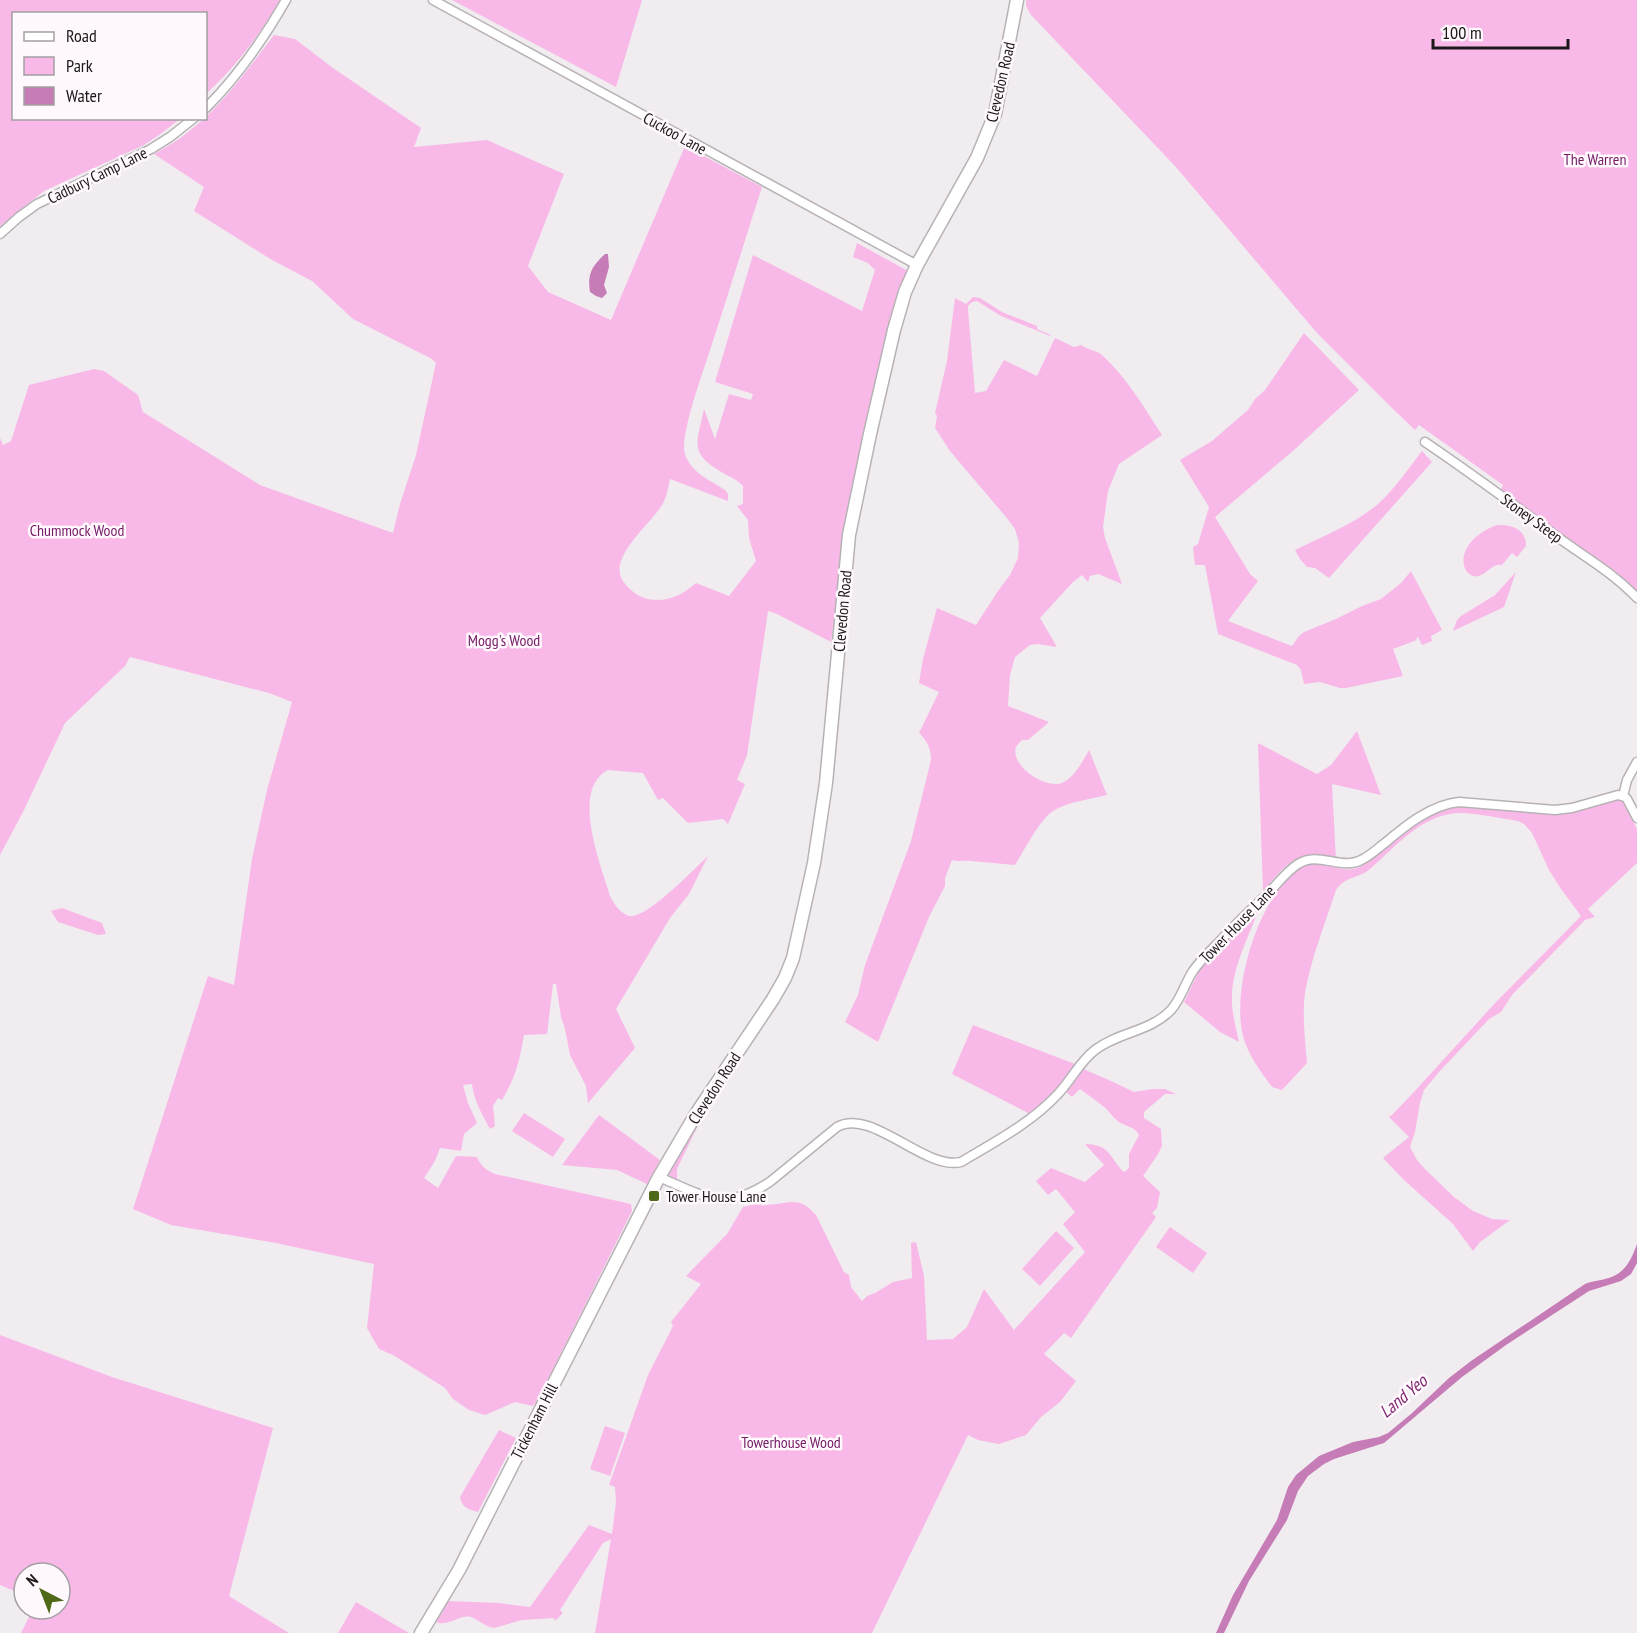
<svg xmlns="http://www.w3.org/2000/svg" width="1637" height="1633" font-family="'PT Sans Narrow',sans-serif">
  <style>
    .green { fill: #f8b9e8 }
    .water { fill: #c67cb6 }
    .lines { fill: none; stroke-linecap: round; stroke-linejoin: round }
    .minor-casing { stroke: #b7b2b5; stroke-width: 11 }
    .secondary-casing { stroke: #b7b2b5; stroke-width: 15 }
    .minor { stroke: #fff; stroke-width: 8 }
    .secondary { stroke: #fff; stroke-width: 12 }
    .poi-dot { fill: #506919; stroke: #fff9fd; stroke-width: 2 }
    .labels { text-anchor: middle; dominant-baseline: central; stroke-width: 5; stroke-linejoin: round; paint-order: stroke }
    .street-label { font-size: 16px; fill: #1a1819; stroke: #fff9fd }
    .park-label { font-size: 16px; fill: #741b66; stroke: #fff9fd }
    .poi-label { font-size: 16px; fill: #1a1819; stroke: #fff9fd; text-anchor: start }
    .water-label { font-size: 18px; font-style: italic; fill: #812872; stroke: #fff9fd }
  </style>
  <rect width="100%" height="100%" fill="#f1ecf0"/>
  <path class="green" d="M 0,0 L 280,0 C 259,36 236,66 206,94 L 206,14 L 14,14 L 14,118 L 180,119 L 159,135 L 144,145 L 44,191 L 0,226 Z
    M 452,0 L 642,0 L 616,87 Z
    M 1026,0 L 1637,0 L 1637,593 L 1615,571 L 1555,532 L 1501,490 L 1503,485 L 1419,425 L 1415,430 L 1393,409 L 1317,333 L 1175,166 L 1031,15 L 1026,6 Z
    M 274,35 L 295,39 L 333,68 L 421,128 L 414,147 L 487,140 L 564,174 L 528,266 L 548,292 L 611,320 L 685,146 L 762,187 C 745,240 729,292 712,344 C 705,367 679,435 685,454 C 691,473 710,480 725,490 L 728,494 L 728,501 L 670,479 C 668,488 667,497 662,505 C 651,523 615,552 620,574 C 621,580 626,585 630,589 C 638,597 647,600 659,600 C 675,599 684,593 696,583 L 729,596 L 756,561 L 749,538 L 748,520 L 737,506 L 743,504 L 743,486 C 738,480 730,477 723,473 C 688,453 697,443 704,409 L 715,439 L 729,394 L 751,400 L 753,394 L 715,382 L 753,255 L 862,311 L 875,270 L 868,263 L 853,257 L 857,243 L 908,271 C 879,356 859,445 844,533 C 838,569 836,606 831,642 L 777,614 L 768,611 L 747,755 L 737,780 L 745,784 L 728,824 L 723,819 L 688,823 L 663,798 L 658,800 L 643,773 L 608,770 C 570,790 601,865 610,896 C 614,904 620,913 629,916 C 647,919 694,869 708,856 L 689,894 L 670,918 L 616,1009 L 635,1048 L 588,1103 L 586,1086 L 570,1055 L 565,1029 L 561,1017 L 556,984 L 553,984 L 547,1034 L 524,1035 C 519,1063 516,1076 502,1100 L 498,1098 L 493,1106 L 495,1126 L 490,1129 C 482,1114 474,1101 472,1084 L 463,1085 L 468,1103 L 477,1123 L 464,1134 L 461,1151 L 440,1148 L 435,1161 L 424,1178 L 438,1188 L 456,1156 L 477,1157 C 481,1166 486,1170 495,1174 L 631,1204 L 632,1211 L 536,1403 L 532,1406 L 515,1402 L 485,1415 L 469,1410 L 453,1399 L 445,1388 L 393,1355 L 379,1349 L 367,1328 L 374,1264 L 276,1243 L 171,1225 L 133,1209 L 208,976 L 234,985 L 252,859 L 267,790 L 292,702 L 269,693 L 130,657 L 125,666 L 65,723 L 23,812 L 0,855 L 0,438 L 3,445 L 11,441 L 29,385 L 94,369 L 104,371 L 138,395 L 143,412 L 260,485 L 393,533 L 400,504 L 416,455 L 436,363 L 432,359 L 353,319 L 312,281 L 272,260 L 194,211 L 204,187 L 154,154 C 208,126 238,82 274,35 Z
    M 973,297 L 980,298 L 1002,312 L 1037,326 L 1037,329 L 1051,335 L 1050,336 L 1001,316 L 977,301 L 972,302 L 968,306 L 968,310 L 975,393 L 986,391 L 1004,360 L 1037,376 L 1055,338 L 1074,347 L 1081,345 C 1088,350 1096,350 1102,355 C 1127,378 1144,407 1162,435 L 1119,464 L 1108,491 L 1103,527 L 1105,538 L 1122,584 L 1098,574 L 1090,576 L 1088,582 L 1082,575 L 1073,582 L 1040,618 L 1057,647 L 1038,644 L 1030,645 L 1015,657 L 1010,675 L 1008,706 L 1049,722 L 1028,740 L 1022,740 C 1020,742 1017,745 1016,747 C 1010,766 1045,789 1062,783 C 1075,777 1082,762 1089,750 L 1107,795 C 1091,799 1067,802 1053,811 C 1040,819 1024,851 1015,865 C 1000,864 985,862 971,861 C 963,860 959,862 952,860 L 945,878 L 945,886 L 929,917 L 878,1042 L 845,1022 L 858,995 L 865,965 L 911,841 L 931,760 C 931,749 927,740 919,733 L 939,692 L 919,683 L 923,659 L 937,608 L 976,625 L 998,591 L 1010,575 L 1018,558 L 1019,543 L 1015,529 L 1006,517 L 950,451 L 935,428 L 937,416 L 935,413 L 947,361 L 955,298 L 966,304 Z
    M 1304,333 L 1359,390 L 1294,450 L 1215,517 L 1250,574 L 1258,581 L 1228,621 L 1292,646 L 1299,636 L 1304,632 L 1336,619 L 1362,606 L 1381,599 L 1401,583 L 1411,571 L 1442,630 L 1431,636 L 1432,641 L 1422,645 L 1418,637 L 1416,638 L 1417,640 L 1393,649 L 1403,676 L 1346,688 L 1340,688 L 1320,682 L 1304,684 L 1301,670 L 1297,665 L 1218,634 L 1205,565 L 1195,565 L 1193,547 L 1198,544 L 1209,507 L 1180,460 L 1212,441 L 1248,410 L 1255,399 L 1265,390 Z
    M 1422,451 L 1432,462 L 1329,578 L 1315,568 L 1307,567 L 1300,559 L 1295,550 C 1321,537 1354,524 1377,505 C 1394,490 1408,469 1422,451 Z
    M 1497,525 C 1510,524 1527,529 1526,546 L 1517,557 L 1512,553 L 1502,565 C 1490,563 1485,579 1473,576 C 1468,574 1466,571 1464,566 C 1460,546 1480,531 1497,525 Z
    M 1516,572 L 1504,607 L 1453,631 L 1457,620 L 1461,616 L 1495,595 Z
    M 1357,731 L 1381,795 L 1332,784 L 1336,860 C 1329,858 1320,855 1312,855 C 1290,855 1277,876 1263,891 L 1258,743 L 1317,774 L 1331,765 Z
    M 1621,799 L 1637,829 L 1637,863 L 1588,909 L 1595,917 L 1585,920 L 1512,995 L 1501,1012 L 1489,1019 L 1439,1072 L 1424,1090 L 1420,1103 L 1415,1132 L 1410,1147 L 1417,1160 L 1425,1169 L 1454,1197 L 1473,1211 L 1492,1219 L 1510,1220 L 1480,1242 L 1473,1251 L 1453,1224 L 1404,1180 L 1383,1158 L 1409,1137 L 1389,1117 L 1392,1115 L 1413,1093 L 1496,1002 L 1581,916 L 1561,889 L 1549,870 L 1532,833 L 1524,824 L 1518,821 C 1499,818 1481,814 1463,813 C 1423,812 1398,845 1370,869 C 1358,879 1345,876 1336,890 C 1325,924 1311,958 1305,993 C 1302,1016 1305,1040 1307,1063 L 1282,1090 L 1272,1087 C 1261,1072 1248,1055 1243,1036 C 1231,988 1259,891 1304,866 C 1320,857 1342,877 1362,866 C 1374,859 1385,846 1396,837 C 1412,823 1436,809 1456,806 C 1463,804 1471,806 1478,807 C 1495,809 1512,811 1528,812 C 1544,813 1562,814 1578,811 C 1592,808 1607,803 1621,799 Z
    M 62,908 L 102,923 L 106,934 L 98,935 L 58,922 L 51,911 Z
    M 1259,909 C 1249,936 1233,966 1232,995 C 1231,1011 1236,1027 1239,1042 L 1220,1032 L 1184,1002 L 1200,969 Z
    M 973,1025 L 1075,1064 L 1057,1088 L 1030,1114 L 952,1074 Z
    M 1081,1068 L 1111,1081 L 1134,1092 L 1153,1089 L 1165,1089 L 1176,1094 L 1165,1094 L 1144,1112 L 1144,1118 L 1161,1129 L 1162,1146 L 1158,1154 L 1143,1176 L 1160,1192 L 1157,1208 L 1152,1213 L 1156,1217 L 1071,1338 L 1064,1333 L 1044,1354 L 1076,1381 L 1060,1402 L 1041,1417 L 1026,1435 L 999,1444 L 978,1440 L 968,1435 L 872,1633 L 595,1633 L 611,1539 L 603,1543 L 560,1610 L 563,1613 L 555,1621 L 554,1618 L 522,1620 L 494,1628 C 485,1627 479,1620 471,1617 C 459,1614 450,1627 436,1622 L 449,1601 L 498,1603 L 530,1607 L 589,1525 L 612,1534 L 616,1502 L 615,1487 L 609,1485 L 648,1375 L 673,1326 L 671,1322 L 701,1284 L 686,1276 L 727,1234 L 743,1207 C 748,1206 753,1204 757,1204 C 767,1205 757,1206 767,1205 C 790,1204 798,1195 816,1215 L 844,1272 L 849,1275 L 851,1287 L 862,1301 L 867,1296 L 875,1293 L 893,1282 L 912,1278 L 911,1243 L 916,1242 L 924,1276 L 927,1340 L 953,1339 L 967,1327 L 984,1289 L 1014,1330 L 1085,1252 L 1063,1224 L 1075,1212 L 1056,1189 L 1048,1195 L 1036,1181 L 1051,1168 L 1085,1182 L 1104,1165 L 1085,1144 C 1111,1144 1109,1158 1124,1172 L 1127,1170 L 1129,1167 L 1129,1154 L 1139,1135 C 1135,1127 1130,1128 1123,1124 C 1115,1121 1111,1113 1104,1107 C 1097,1101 1088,1095 1080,1089 L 1072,1097 L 1065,1091 Z
    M 524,1113 L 565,1139 L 553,1157 L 512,1131 Z
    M 599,1115 L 660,1160 L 647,1184 L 617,1170 L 562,1165 Z
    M 702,1115 L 705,1116 L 702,1117 L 677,1169 L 677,1179 L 680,1182 L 672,1179 L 668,1173 Z
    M 1170,1227 L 1207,1253 L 1193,1273 L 1156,1247 Z
    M 1056,1231 L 1074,1248 L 1040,1286 L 1022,1269 Z
    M 0,1335 L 112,1377 L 273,1428 L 229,1596 L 289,1633 L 21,1633 L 33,1609 L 60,1609 L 60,1573 L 24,1573 L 24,1595 L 0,1585 Z
    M 605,1426 L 625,1433 L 610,1476 L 590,1469 Z
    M 499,1430 L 516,1438 L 478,1512 C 468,1509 462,1508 460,1497 Z
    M 356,1602 L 409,1633 L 338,1633 Z"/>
  <path class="water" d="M 605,254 L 608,254 L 609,267 L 604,285 L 607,293 L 602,298 L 596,296 L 590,292 C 587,274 592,266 605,254 Z
    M 1637,1244 L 1637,1263 L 1631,1274 L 1621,1281 L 1589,1291 L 1506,1345 L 1462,1377 L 1384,1443 L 1334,1459 L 1324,1464 L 1308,1476 L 1298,1491 L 1287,1520 L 1249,1581 L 1224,1633 L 1216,1633 L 1233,1595 L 1277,1520 L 1288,1487 L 1296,1475 L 1319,1456 L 1353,1442 L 1379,1437 L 1388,1433 L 1411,1414 L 1449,1378 L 1471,1361 L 1585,1284 C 1592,1281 1597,1281 1605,1279 C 1624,1275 1631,1261 1637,1244 Z"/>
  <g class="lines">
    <g class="minor-casing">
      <path id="minor" d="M 433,0 L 917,265
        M 206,108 C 238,76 263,40 286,0
        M 0,234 L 19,217 L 37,204 L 151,149 L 170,137 L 194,118
        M 1425,442 C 1469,472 1513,504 1556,536 C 1585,557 1612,572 1637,598
        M 1623,796 L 1627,780 L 1637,762
        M 659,1177 C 704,1196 725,1213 771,1181 L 837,1127 C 871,1107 925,1171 961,1162 C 993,1143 1031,1123 1057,1095 C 1071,1081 1079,1062 1095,1050 C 1118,1032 1150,1032 1171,1010 C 1181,999 1185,983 1193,971 C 1200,961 1209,952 1217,944 C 1232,928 1247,913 1262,899 C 1275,888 1284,873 1298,864 C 1319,850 1342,872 1363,859 C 1371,855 1378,848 1385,843 C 1406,825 1431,805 1459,802 L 1555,810 L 1572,808 L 1618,795 L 1625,797 L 1627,799 L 1637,818"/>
    </g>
    <g class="secondary-casing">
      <path id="secondary" d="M 421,1633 L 459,1570 L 659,1177 L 696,1114 L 773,999 L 785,978 L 793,958 L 814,863 L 826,783 L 849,535 L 870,434 L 894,330 L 905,292 L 917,265 L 977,158 L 995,114 L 1017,0"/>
    </g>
    <use href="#minor" class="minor"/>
    <use href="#secondary" class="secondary"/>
  </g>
  <rect class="poi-dot" x="648" y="1190" width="12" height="12" rx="3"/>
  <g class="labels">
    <g class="street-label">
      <text transform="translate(1000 82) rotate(-77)">Clevedon Road</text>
      <text transform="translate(675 133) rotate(29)">Cuckoo Lane</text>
      <text transform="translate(97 175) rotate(-26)">Cadbury Camp Lane</text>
      <text transform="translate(1532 518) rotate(36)">Stoney Steep</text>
      <text transform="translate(842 611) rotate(-85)">Clevedon Road</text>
      <text transform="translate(1237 924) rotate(-46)">Tower House Lane</text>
      <text transform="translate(714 1088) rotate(-57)">Clevedon Road</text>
      <text transform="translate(534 1421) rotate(-63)">Tickenham Hill</text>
    </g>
    <g class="park-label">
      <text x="1595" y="159">The Warren</text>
      <text x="77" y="530">Chummock Wood</text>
      <text x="504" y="640">Mogg's Wood</text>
      <text x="791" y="1442">Towerhouse Wood</text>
    </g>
    <g class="poi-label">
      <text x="666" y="1196">Tower House Lane</text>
    </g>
    <g class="water-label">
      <text transform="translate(1403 1396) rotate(-40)">Land Yeo</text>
    </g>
  </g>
  <rect x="12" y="12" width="195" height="108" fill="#fff9fd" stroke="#a39fa2" stroke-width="1.5"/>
  <rect x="24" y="32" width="30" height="9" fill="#ffffff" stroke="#a39fa2" stroke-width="1.5"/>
  <text x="66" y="42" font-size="18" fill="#1a1819">Road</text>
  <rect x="24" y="57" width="30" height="18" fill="#f8b9e8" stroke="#a39fa2" stroke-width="1.5"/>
  <text x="66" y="72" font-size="18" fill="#1a1819">Park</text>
  <rect x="24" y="87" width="30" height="18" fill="#c67cb6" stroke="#a39fa2" stroke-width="1.5"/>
  <text x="66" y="102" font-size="18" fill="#1a1819">Water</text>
  <g transform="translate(42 1591) rotate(318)"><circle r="28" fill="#fff9fd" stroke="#a39fa2" stroke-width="1.5"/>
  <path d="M0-4.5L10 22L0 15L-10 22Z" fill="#506919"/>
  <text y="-9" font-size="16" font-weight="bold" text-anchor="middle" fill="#1a1819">N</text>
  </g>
  <path d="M1433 39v9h135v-9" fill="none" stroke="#1a1819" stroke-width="3"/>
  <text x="1442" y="39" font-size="18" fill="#1a1819" stroke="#fff9fd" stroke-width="4.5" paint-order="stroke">100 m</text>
</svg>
